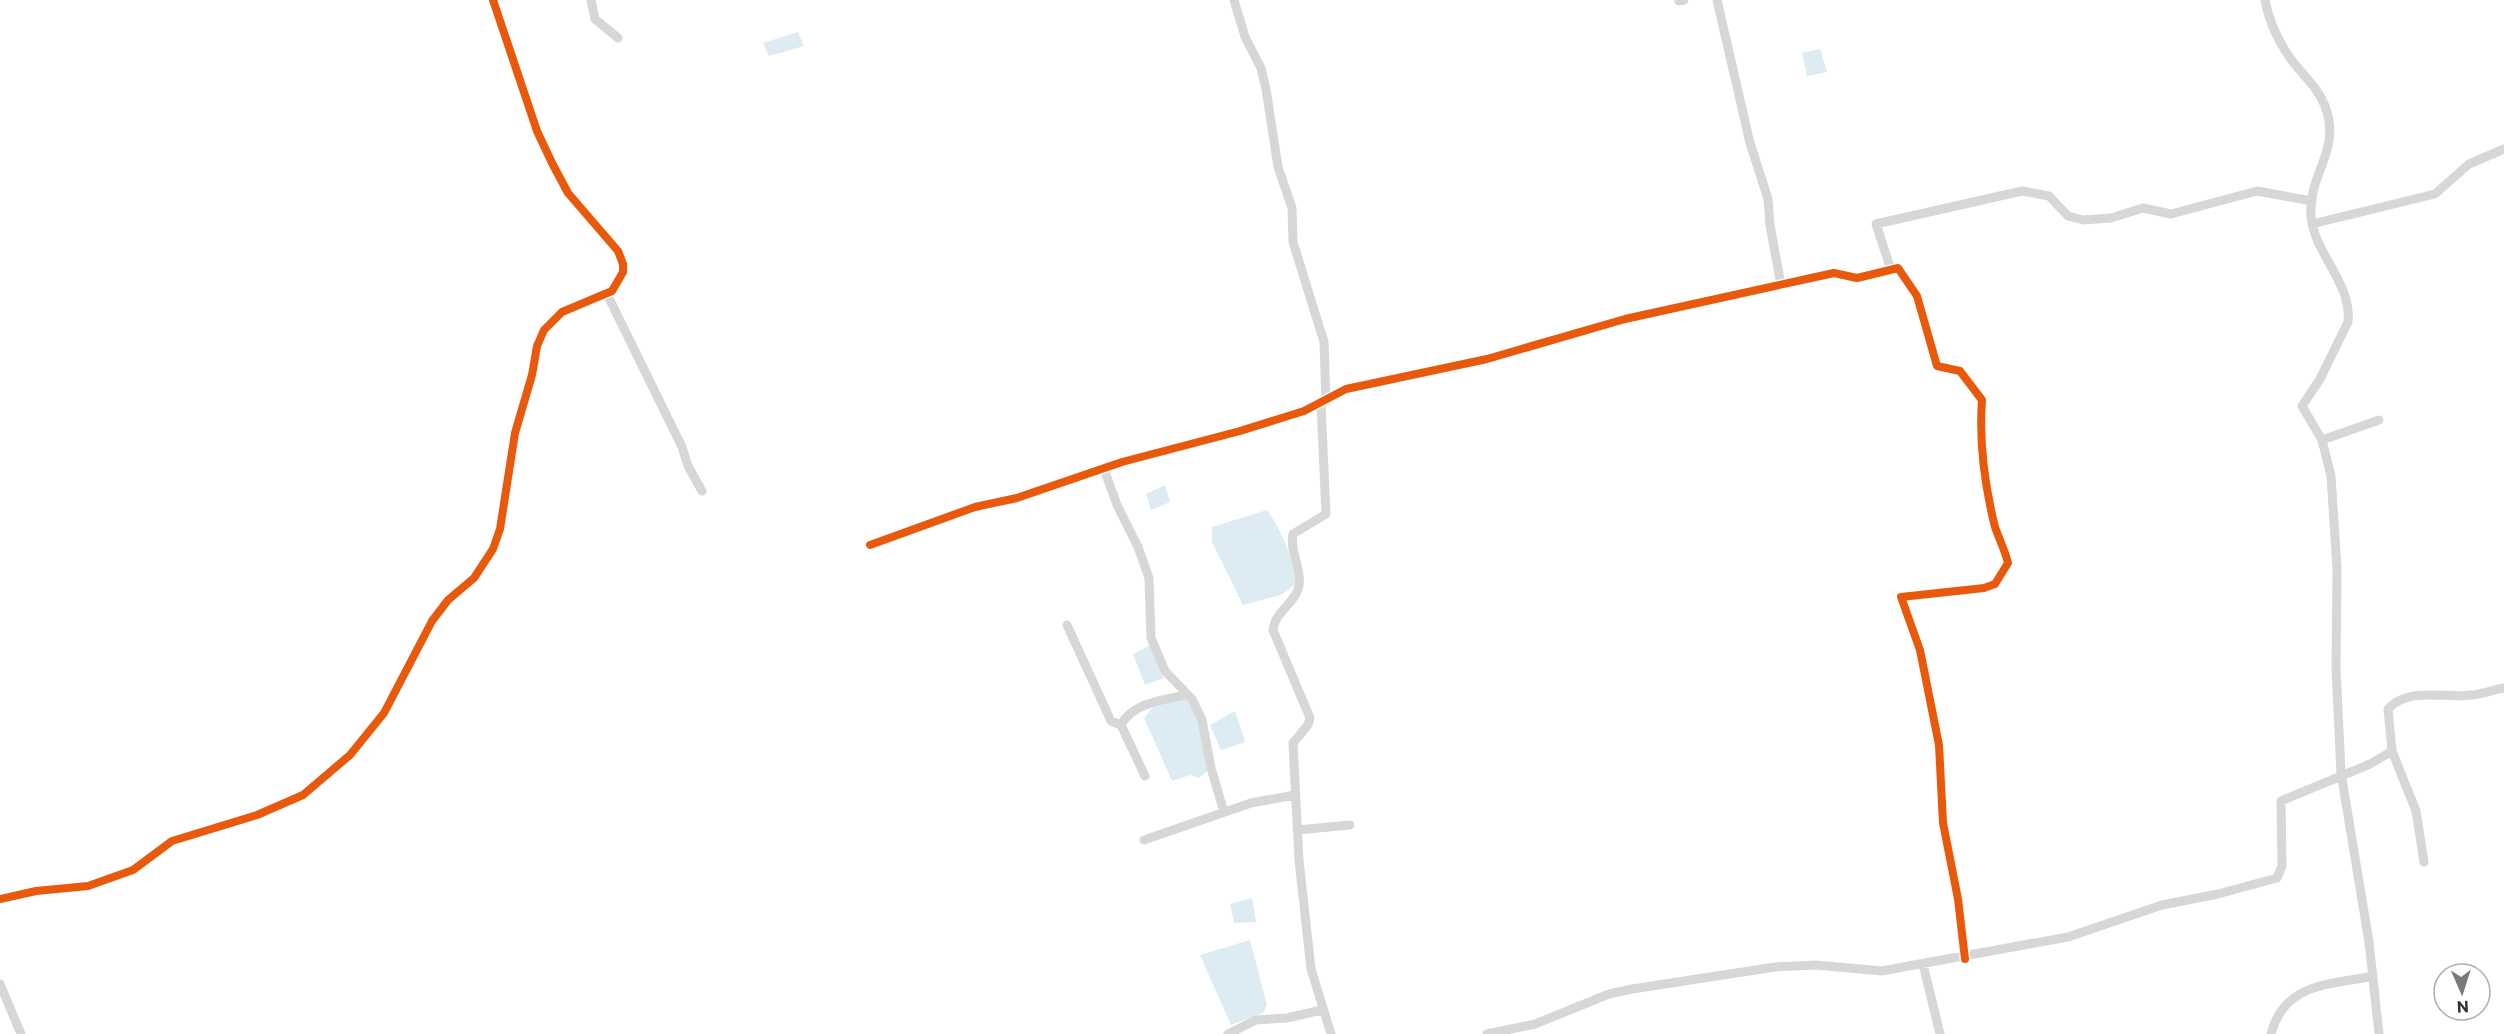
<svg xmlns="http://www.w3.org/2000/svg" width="2504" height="1034" font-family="Commissioner,sans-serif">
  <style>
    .water { fill: #ddebf3 }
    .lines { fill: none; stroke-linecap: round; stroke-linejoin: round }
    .street { stroke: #d7d7d7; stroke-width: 9 }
    .cycleway-casing { stroke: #fff; stroke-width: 11 }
    .cycleway { stroke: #e8590c; stroke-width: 8 }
  </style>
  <rect width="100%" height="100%" fill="#fff"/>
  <path class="water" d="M 798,32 L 804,46 L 769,56 L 763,43 Z
    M 1820,49 L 1827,72 L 1807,76 L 1802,53 Z
    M 1165,485 L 1170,502 L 1151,510 L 1146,494 Z
    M 1267,510 C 1282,532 1294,558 1295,585 L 1281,595 L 1243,605 L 1212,542 L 1212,527 Z
    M 1151,645 L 1164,678 L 1145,685 L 1133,654 Z
    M 1187,699 L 1203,730 L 1209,770 L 1199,778 L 1190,775 L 1172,781 L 1144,718 L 1154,706 Z
    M 1235,711 L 1245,742 L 1221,750 L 1210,725 Z
    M 1252,898 L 1256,922 L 1234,923 L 1230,904 Z
    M 1250,940 L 1267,1005 L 1263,1013 L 1231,1025 L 1200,955 Z"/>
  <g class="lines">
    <path class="street" d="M 591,0 L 595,19 L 618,38
      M 1234,0 L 1245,37 L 1261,68 L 1266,89 L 1278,167 L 1292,208 L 1293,242 L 1324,342 L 1326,401
      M 1717,0 L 1750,143 L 1768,199 L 1770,225 L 1781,285
      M 2265,0 C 2269,22 2279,43 2293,62 C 2304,76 2318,88 2325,106 C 2342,151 2308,173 2311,216 C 2314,254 2352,282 2348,322 L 2320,379 L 2302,406 L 2322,440 L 2331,476 L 2337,568 L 2336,669 L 2341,773 L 2369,942 L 2379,1034
      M 1679,1 L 1684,0
      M 2312,224 L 2435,194 L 2469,164 L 2504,149
      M 1891,270 L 1876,224 L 2022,191 L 2049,196 L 2068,216 L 2083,220 L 2111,218 L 2143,208 L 2171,214 L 2257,191 L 2312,201
      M 607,294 L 682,447 L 688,466 L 702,491
      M 1321,404 L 1326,514 L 1293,534 C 1289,551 1302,568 1299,586 C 1295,604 1275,611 1273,630 L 1310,718 L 1308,725 L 1293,743 L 1299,860 L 1311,969 L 1331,1034
      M 2322,440 L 2379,420
      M 1104,469 L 1117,505 L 1138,547 L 1149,578 L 1151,638 L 1165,671 L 1192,699 L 1202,720 L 1211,768 L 1224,812
      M 870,545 L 975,507 L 1017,498 L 1122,462 L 1240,431 L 1304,411 L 1346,389 L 1487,359 L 1625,319 L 1811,278 L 1834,273 L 1857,278 L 1898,268 L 1917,296 L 1937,366 L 1960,371 L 1982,400 C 1979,441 1985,487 1995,527 C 1999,539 2005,550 2008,563 L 1995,584 L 1984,588 L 1901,597 L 1920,650 L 1939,745 L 1943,823 L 1958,899 L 1965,959
      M 1067,625 L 1111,721 L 1121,725 L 1145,776
      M 1121,725 C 1132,703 1163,700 1185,695
      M 1297,830 L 1350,825
      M 1144,840 L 1251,803 L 1295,795
      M 2424,862 L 2416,811 L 2392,751 L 2388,709 C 2409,686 2446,699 2471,695 C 2482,694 2493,690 2504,688
      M 0,899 L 36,891 L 88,886 L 133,870 L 172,841 L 257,815 L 303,795 L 350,755 L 384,713 L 432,621 L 448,600 L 474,578 L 493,549 L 500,529 L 515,433 L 532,375 L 537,346 L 544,330 L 562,312 L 612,291 L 623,272 L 623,264 L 618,251 L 568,193 L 552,163 L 537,131 L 493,0
      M 1923,964 L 1940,1034
      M 0,984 L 21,1034
      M 1228,1034 L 1256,1020 L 1287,1018 L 1322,1010
      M 1487,1034 L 1535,1024 L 1609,994 L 1632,989 L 1775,967 L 1816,965 L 1882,971 L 1914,965 L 2068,937 L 2162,905 L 2218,894 L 2277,878 L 2282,866 L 2281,801 L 2370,764 L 2392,751
      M 2271,1034 C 2284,983 2329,985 2373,976"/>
    <g class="cycleway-casing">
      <path id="cycleway" d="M 870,545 L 975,507 L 1017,498 L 1122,462 L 1240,431 L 1304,411 L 1346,389 L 1487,359 L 1625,319 L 1811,278 L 1834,273 L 1857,278 L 1898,268 L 1917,296 L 1937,366 L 1960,371 L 1982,400 C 1979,441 1985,487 1995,527 C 1999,539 2005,550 2008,563 L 1995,584 L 1984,588 L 1901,597 L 1920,650 L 1939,745 L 1943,823 L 1958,899 L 1965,959
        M 0,899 L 36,891 L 88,886 L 133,870 L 172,841 L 257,815 L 303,795 L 350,755 L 384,713 L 432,621 L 448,600 L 474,578 L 493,549 L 500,529 L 515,433 L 532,375 L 537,346 L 544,330 L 562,312 L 612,291 L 623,272 L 623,264 L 618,251 L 568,193 L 552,163 L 537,131 L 493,0"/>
    </g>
    <use href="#cycleway" class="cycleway"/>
  </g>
  <g transform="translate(2462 992) rotate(177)"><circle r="28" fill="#ffffff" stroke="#adadad" stroke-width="1.5"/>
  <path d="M0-4.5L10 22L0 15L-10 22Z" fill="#7a7a7a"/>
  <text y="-9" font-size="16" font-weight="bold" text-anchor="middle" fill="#333333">N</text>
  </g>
</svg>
